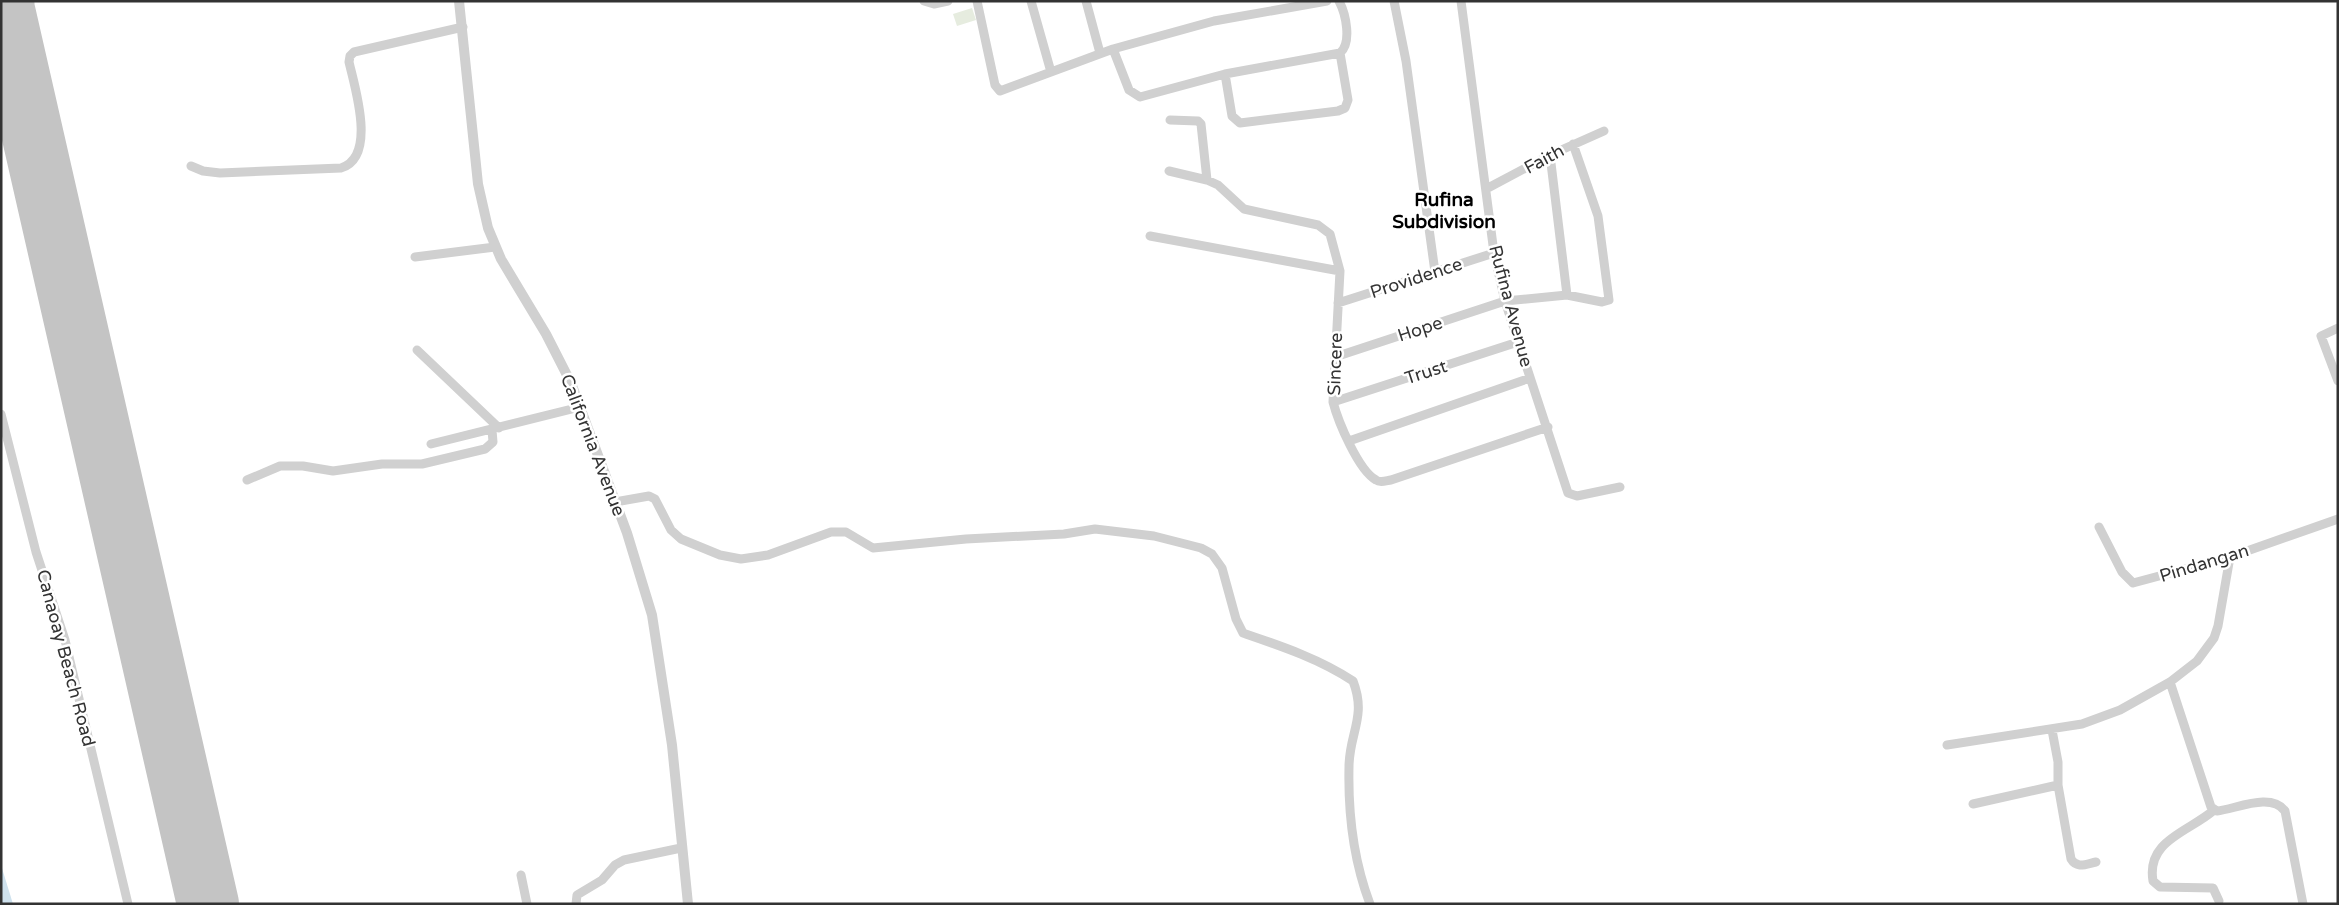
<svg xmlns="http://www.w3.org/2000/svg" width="2339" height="905" font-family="'Varela Round',sans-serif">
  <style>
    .park { fill: #e6ecdf }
    .water { fill: #cfe2ee }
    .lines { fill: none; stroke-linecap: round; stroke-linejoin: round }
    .taxiway { stroke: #c4c4c4; stroke-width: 25 }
    .runway { stroke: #c4c4c4; stroke-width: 62 }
    .minor { stroke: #d0d0d0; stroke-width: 9 }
    .tertiary { stroke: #d0d0d0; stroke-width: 10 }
    .labels { text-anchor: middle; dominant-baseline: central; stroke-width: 5; stroke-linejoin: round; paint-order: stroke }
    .street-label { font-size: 18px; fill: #333; stroke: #fff }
    .neighbourhood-label { font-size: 19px; font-weight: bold; fill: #000; stroke: #fff }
  </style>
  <rect width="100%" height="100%" fill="#fff"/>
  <path class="park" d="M 972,8 L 976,20 L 957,26 L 953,14 Z"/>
  <path class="water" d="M 1,865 L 13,904 L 1,904 Z"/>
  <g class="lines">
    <path class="taxiway" d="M 11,40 L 13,18 L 22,1"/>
    <path class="runway" d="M 2,1 L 208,904"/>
    <path class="minor" d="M 924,1 L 934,4 L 948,1
      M 977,1 L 995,85 L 1000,91 L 1113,49 L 1214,21 L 1327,1
      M 1031,1 L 1051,72
      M 1086,1 L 1100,53
      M 1394,1 L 1406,61 L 1435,272
      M 1461,1 L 1494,253 L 1505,301 L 1568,493 L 1577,496 L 1620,487
      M 1113,49 L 1129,90 L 1140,97 L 1225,74 L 1340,53
      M 1225,74 L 1232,116 L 1240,123 L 1338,111 L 1345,108 L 1348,100 L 1340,53 C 1352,43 1346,14 1339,1
      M 1170,120 L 1198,121 L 1201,124 L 1207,180
      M 1550,155 L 1567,295
      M 191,166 L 203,171 L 220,173 L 341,168 C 377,157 355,88 349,62 L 350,56 L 354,52 L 463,27
      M 1169,171 L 1207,180 L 1218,185 L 1244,209 L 1318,225 L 1330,234 L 1340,271 L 1333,402 C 1338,421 1358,470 1376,480 C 1380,483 1385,481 1391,480 L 1548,427
      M 1486,189 L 1550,155 L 1604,131
      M 1150,236 L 1340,271
      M 415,257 L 495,247
      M 1338,303 L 1494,253
      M 2338,328 L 2321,336 L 2338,381
      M 417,350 L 499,428
      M 1335,357 L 1505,301 L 1567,295 L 1602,302 L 1609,300 L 1598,216 L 1573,144
      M 1333,402 L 1518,342
      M 1,414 L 36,552 L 65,640 L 128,904
      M 1349,441 L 1530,378
      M 431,444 L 580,407
      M 247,480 L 280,466 L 303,466 L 333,471 L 382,464 L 422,464 L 485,449 L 493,442 L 492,430
      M 615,502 L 649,496 L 655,499 L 671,530 L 681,539 L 720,555 L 741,559 L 768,555 L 831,532 L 846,532 L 873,548 L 966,539 L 1064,534 L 1095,529 L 1154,536 L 1201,548 L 1212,554 L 1222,568 L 1236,619 L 1243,633 C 1281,646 1320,659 1353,681 C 1367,717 1349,733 1349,767 C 1348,812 1354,862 1370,904
      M 2099,527 L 2122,572 L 2133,583 L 2230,557 L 2338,519
      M 2170,682 L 2211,807 L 2217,811 C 2236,809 2271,792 2285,811 L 2303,904
      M 1947,745 L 2082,724 L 2120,710 L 2170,682 L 2197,661 L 2214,638 L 2218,626 L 2230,557
      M 2058,785 L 2071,859 C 2077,869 2086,864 2096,862
      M 1973,804 L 2058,785 L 2058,762 L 2052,730
      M 2214,810 C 2189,832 2146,840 2153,881 L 2160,887 L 2213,888 L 2219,901
      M 521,875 L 527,904
      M 576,904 L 577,895 L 602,880 L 615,865 L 624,860 L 681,848"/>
    <path class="tertiary" d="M 459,1 L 478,184 L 488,228 L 501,259 L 546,334 L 571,383 L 627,533 L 652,615 L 672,745 L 688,904"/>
  </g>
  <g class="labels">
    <g class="street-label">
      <text transform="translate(1544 159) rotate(-28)">Faith</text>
      <text transform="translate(1416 278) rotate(-18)">Providence</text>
      <text transform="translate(1511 306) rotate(75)">Rufina Avenue</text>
      <text transform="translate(1420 329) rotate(-18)">Hope</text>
      <text transform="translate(1335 364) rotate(-88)">Sincere</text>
      <text transform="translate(1426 372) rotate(-18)">Trust</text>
      <text transform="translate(593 445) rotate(69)">California Avenue</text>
      <text transform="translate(2204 563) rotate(-17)">Pindangan</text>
      <text transform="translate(66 658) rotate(75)">Canaoay Beach Road</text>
    </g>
    <g class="neighbourhood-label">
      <text x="1444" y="200">Rufina<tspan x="1444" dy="22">Subdivision</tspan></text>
    </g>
  </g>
  <rect width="2339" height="905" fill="none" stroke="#333333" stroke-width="5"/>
</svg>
